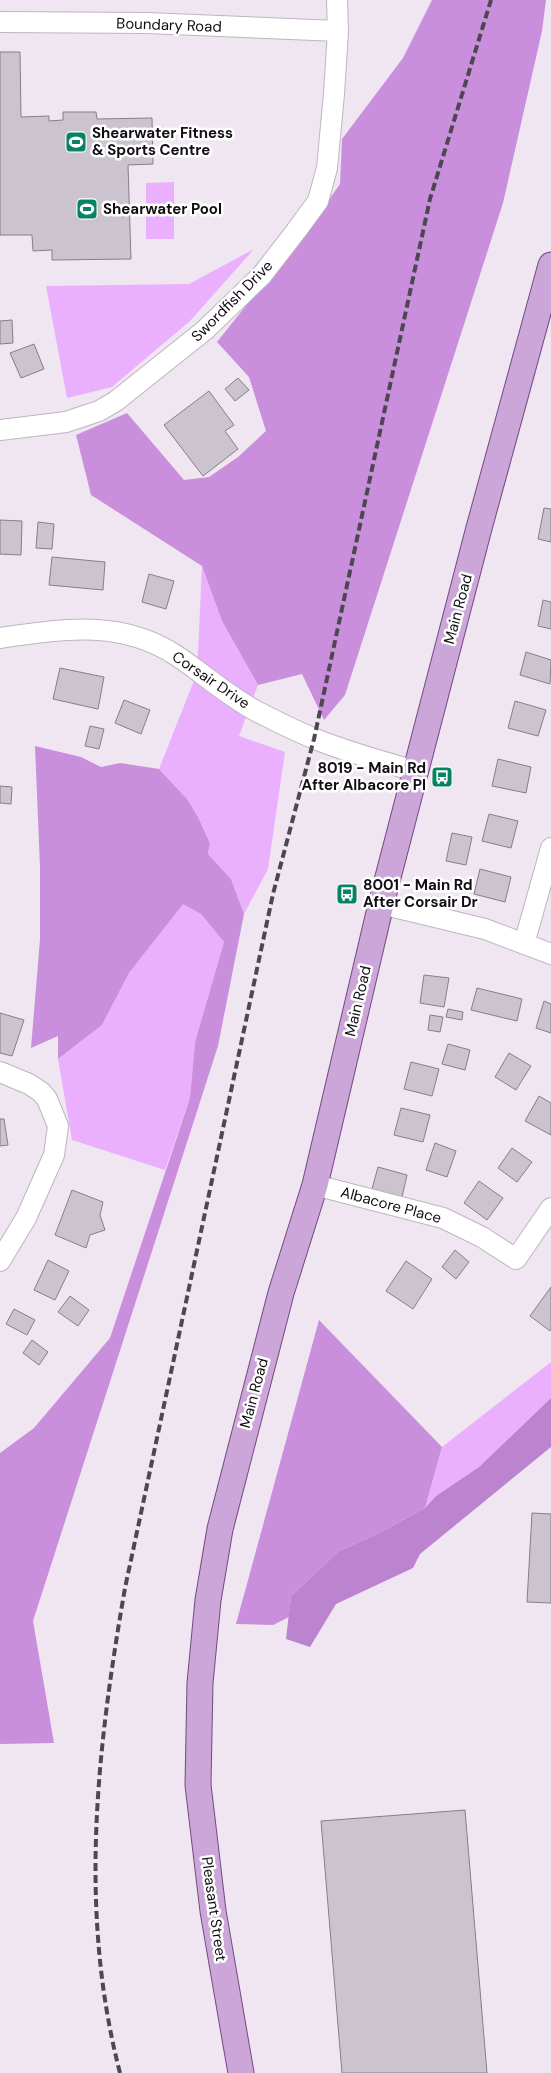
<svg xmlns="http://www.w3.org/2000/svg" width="551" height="2073" font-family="'DM Sans',sans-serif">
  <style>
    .green { fill: #eab0fd }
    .forest { fill: #c98fdc }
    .water { fill: #bc83cf }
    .building { fill: #cbc3ce; stroke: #867e89 }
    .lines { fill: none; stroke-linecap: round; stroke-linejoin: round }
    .minor-casing { stroke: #beb5c1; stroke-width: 22 }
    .major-casing { stroke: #744982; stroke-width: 27 }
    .minor { stroke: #fff; stroke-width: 20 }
    .major { stroke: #cca5d9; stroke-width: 25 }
    .rail { stroke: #4d484f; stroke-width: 4; stroke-dasharray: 8 4; stroke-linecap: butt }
    .labels { text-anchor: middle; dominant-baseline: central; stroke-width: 5; stroke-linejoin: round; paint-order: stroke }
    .street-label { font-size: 15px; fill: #110e12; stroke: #fff }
    .poi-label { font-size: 15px; font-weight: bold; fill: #110e12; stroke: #fff; text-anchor: start }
  </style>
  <rect width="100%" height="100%" fill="#efe6f2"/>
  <path class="green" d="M 174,182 L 174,239 L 146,239 L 146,183 Z
    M 254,249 L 190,321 L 112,387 L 67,398 L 46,286 L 189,284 Z
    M 202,566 L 222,621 L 258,685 L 239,736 L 285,752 L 268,869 L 244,914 L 231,879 L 208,854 L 210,842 L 198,817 L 187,799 L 159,769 L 197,673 Z
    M 183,903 L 201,914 L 224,942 L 195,1042 L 190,1098 L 165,1170 L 72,1140 L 58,1059 L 102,1025 L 129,973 Z
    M 551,1362 L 551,1398 L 479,1467 L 436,1496 L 425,1508 L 442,1447 Z"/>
  <path class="forest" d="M 432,0 L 546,0 L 542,31 L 503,203 L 345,695 L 324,720 L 302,674 L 258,685 L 222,621 L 202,566 L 91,495 L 76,435 L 127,413 L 184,480 L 209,477 L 238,457 L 266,431 L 249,377 L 217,342 L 318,215 L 340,184 L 342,139 L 403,58 Z
    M 35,746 L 81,757 L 101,767 L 120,763 L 159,769 L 187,799 L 198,817 L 210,843 L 208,854 L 231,879 L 244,914 L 218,1046 L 33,1621 L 54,1743 L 0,1744 L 0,1453 L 34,1428 L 110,1338 L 190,1098 L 195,1042 L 224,942 L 201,914 L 183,904 L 129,973 L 102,1025 L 58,1059 L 58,1036 L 31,1048 L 40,939 L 40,867 Z
    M 319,1320 L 442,1447 L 425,1508 L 379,1533 L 339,1551 L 291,1596 L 289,1617 L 273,1625 L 236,1624 Z"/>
  <path class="water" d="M 551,1398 L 551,1447 L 420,1554 L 413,1568 L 336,1604 L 310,1647 L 286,1639 L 291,1596 L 339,1551 L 379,1533 L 425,1508 L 436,1496 L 479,1467 Z"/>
  <path class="building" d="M 0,52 L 20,52 L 21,117 L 49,116 L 49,121 L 63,120 L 63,112 L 96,112 L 97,119 L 152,118 L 153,164 L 128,165 L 131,259 L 52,260 L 52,250 L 33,251 L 32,235 L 0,235 Z
    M 12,320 L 13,343 L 0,344 L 0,321 Z
    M 34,344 L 44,369 L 21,378 L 10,353 Z
    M 238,378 L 249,390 L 235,401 L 225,389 Z
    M 209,391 L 234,425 L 225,431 L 238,449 L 203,476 L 164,425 Z
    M 544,508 L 551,509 L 551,542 L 538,539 Z
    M 0,520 L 22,521 L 21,555 L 0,554 Z
    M 38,522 L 54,524 L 52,549 L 36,548 Z
    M 52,557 L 105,562 L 103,590 L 49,585 Z
    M 149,574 L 174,581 L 166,609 L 142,602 Z
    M 543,600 L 551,602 L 551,629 L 538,626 Z
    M 526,652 L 551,660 L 550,684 L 520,675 Z
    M 60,668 L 104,677 L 98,709 L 53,699 Z
    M 124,700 L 150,710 L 141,734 L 115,723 Z
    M 515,701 L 546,710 L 538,736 L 508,728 Z
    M 90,726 L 104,729 L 99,749 L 85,746 Z
    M 498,759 L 531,767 L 526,793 L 492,786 Z
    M 0,786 L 12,787 L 11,804 L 0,803 Z
    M 489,814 L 518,821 L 511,848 L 482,841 Z
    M 452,833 L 472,837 L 466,865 L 446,861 Z
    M 480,869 L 511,877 L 505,902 L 474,894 Z
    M 424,975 L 449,978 L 444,1007 L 420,1003 Z
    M 477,988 L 522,999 L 517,1021 L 471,1010 Z
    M 544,1001 L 551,1004 L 551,1033 L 536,1028 Z
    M 448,1009 L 463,1012 L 462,1020 L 446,1017 Z
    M 0,1013 L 24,1020 L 12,1056 L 0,1053 Z
    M 430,1015 L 443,1017 L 440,1032 L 428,1030 Z
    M 448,1044 L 470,1050 L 465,1070 L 442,1064 Z
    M 509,1053 L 531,1066 L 516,1090 L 495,1077 Z
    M 411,1062 L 439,1069 L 432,1096 L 404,1089 Z
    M 539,1096 L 551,1103 L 551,1135 L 525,1121 Z
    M 401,1108 L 430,1115 L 423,1142 L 394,1135 Z
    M 0,1119 L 4,1119 L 8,1145 L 0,1146 Z
    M 435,1143 L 456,1151 L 447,1177 L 426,1170 Z
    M 512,1148 L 532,1162 L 517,1182 L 498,1168 Z
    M 378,1167 L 407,1175 L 402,1197 L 372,1189 Z
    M 479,1181 L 503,1198 L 487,1220 L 464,1203 Z
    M 72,1190 L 103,1202 L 100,1215 L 105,1230 L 90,1235 L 86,1248 L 55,1235 Z
    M 455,1250 L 469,1262 L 456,1279 L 442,1267 Z
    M 48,1260 L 69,1271 L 55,1300 L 34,1290 Z
    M 406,1261 L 432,1279 L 413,1309 L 386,1291 Z
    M 551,1287 L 551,1329 L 550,1331 L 530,1316 Z
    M 70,1296 L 89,1310 L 78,1326 L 58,1312 Z
    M 14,1309 L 35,1320 L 27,1335 L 6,1324 Z
    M 32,1340 L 48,1352 L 39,1365 L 23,1353 Z
    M 532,1513 L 551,1514 L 551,1603 L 527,1602 Z
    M 465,1810 L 487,2073 L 342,2073 L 321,1821 Z"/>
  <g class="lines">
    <g class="minor-casing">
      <path id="minor" d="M 0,22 L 147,23 L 338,31
        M 0,430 L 66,422 L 99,411 L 116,401 L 205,330 L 262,275 L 296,231 L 318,201 L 327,168 L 334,94 L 338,31 L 337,0
        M 0,638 C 62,629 121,619 177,656 C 204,674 229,697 258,712 C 276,721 295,731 313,738 C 346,752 381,761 415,771
        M 381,904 L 485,929 L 551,954
        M 524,944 L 551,848
        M 0,1072 L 29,1084 L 41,1092 L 47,1099 L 58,1126 L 54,1155 L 26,1218 L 0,1261
        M 315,1185 L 443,1218 L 482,1237 L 516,1259 L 551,1208"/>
    </g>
    <g class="major-casing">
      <path id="major" d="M 241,2073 L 213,1911 L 198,1785 L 200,1683 L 208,1600 L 220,1529 L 281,1293 L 315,1185 L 381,904 L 479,528 L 551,265"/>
    </g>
    <use href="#minor" class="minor"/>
    <use href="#major" class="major"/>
    <path class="rail" d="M 120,2073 C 78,1911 97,1749 125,1588 L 273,894 L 314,739 L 430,199 L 491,0"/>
  </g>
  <defs>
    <g id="stadium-square" transform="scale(1.125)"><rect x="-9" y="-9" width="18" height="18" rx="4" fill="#088262" stroke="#fff"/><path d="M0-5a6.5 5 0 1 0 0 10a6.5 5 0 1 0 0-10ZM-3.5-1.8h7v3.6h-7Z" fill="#fff"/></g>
    <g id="bus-square" transform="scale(1.125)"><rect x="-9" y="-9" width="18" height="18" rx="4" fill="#088262" stroke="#fff"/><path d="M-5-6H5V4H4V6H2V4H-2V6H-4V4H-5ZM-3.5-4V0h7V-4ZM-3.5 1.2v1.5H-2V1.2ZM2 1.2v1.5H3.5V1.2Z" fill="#fff"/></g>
  </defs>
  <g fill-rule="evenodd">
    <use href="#stadium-square" x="76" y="142"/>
    <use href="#stadium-square" x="87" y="209"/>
    <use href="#bus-square" x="442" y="777"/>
    <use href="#bus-square" x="347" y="894"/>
  </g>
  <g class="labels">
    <g class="street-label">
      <text transform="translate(169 25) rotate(2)">Boundary Road</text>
      <text transform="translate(232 301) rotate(-45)">Swordfish Drive</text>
      <text transform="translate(458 609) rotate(-75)">Main Road</text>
      <text transform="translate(211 680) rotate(34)">Corsair Drive</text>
      <text transform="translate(358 1001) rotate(-77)">Main Road</text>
      <text transform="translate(391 1205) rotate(15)">Albacore Place</text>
      <text transform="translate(254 1393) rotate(-75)">Main Road</text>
      <text transform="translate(214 1909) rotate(82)">Pleasant Street</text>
    </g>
    <g class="poi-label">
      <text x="92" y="133">Shearwater Fitness<tspan x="92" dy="17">&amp; Sports Centre</tspan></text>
      <text x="103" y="209">Shearwater Pool</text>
      <text x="426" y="768" text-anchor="end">8019 - Main Rd<tspan x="426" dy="17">After Albacore Pl</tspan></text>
      <text x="363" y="885">8001 - Main Rd<tspan x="363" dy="17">After Corsair Dr</tspan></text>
    </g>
  </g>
</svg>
